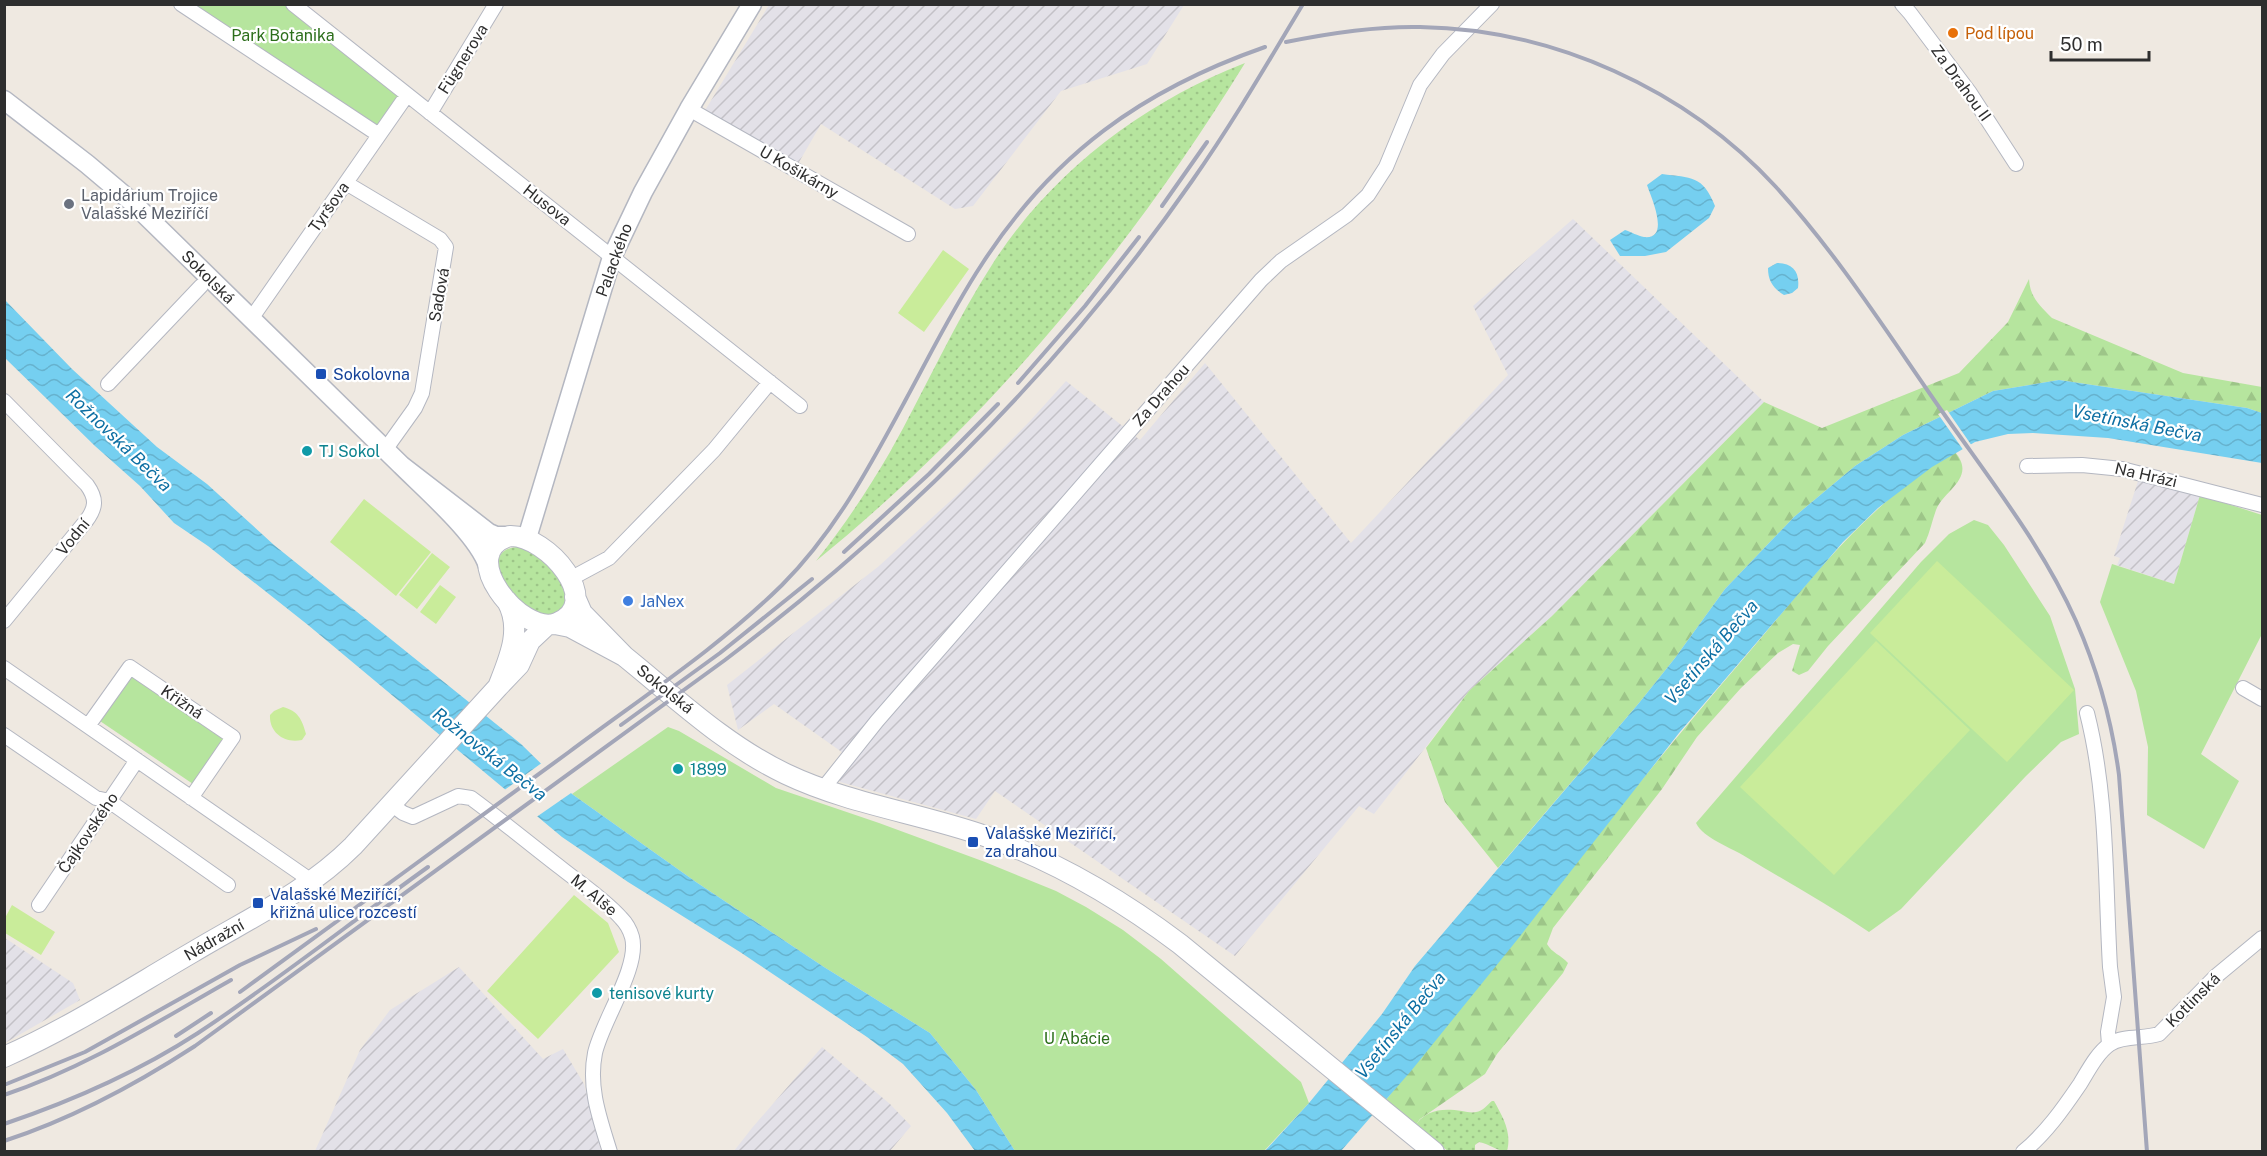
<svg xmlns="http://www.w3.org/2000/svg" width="2267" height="1156" font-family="'Public Sans',sans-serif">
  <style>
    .industrial { fill: url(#industrial-furrows) }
    .grass { fill: url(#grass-dots) }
    .forest { fill: url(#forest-firs) }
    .park { fill: #b6e59e }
    .pitch { fill: #c9ec9a }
    .water { fill: url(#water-waves) }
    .pier { fill: #efe9e1 }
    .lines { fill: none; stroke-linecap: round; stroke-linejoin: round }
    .minor-casing { stroke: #b4b7c1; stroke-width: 16 }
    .tertiary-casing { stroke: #b4b7c1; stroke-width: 21 }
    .secondary-casing { stroke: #b4b7c1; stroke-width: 22 }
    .minor { stroke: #fff; stroke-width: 14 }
    .tertiary { stroke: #fff; stroke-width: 18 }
    .secondary { stroke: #fff; stroke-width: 20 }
    .rail { stroke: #a3a6b8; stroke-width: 4 }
    .food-dot { fill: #e8710a; stroke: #fff; stroke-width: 2 }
    .worship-dot { fill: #6b7280; stroke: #fff; stroke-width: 2 }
    .transit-dot { fill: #1a4fb4; stroke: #fff; stroke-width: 2 }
    .culture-dot { fill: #0f9aa8; stroke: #fff; stroke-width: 2 }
    .shop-dot { fill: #3f7fe0; stroke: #fff; stroke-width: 2 }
    .labels { text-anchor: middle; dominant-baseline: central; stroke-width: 4.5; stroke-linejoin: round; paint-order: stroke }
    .food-label { font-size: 16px; fill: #c56008; stroke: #fff; text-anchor: start }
    .park-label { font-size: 16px; fill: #2c6e1b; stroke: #fff }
    .street-label { font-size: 16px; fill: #2e2e2e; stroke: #fff }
    .worship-label { font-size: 16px; fill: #5b616d; stroke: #fff; text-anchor: start }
    .transit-label { font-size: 16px; fill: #164399; stroke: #fff; text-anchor: start }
    .culture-label { font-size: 16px; fill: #0d838f; stroke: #fff; text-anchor: start }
    .shop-label { font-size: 16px; fill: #366cbe; stroke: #fff; text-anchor: start }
    .water-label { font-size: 18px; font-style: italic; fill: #0d6fa3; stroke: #fff }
  </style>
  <defs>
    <pattern id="industrial-furrows" width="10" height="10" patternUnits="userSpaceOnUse" patternTransform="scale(1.5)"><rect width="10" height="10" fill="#e3e1e8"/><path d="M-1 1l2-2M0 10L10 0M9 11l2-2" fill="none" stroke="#c3c1c7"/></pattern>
    <pattern id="grass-dots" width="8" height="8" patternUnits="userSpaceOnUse" patternTransform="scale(1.5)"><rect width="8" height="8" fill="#b6e59e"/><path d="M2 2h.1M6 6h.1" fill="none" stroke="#9dc588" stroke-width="1.8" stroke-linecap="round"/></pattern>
    <pattern id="forest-firs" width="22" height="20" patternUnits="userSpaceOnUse" patternTransform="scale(1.5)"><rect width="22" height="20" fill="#b6e59e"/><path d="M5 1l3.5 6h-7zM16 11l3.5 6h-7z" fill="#9dc588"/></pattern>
    <pattern id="water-waves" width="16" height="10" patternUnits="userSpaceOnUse" patternTransform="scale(1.5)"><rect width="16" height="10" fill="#75cff0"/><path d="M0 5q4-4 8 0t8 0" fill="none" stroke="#66b2ce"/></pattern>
  </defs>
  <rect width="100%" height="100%" fill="#efe9e1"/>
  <path class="industrial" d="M 769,5 L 1184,5 L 1147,64 L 1061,91 L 973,206 L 955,209 L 821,124 L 791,176 L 698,122 Z
    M 1573,219 L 1764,402 L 1552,616 L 1469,691 L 1374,814 L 1359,806 L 1235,956 L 995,791 L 976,819 L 840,782 L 839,777 L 853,760 L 774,704 L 738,730 L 727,685 L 879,566 L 958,494 L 1030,421 L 1066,381 L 1140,440 L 1205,363 L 1351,543 L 1508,375 L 1473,306 Z
    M 2138,481 L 2157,484 L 2200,495 L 2174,584 L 2117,565 L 2120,558 L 2114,556 Z
    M 5,938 L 73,983 L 80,1000 L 5,1043 Z
    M 459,967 L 543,1059 L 563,1049 L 584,1084 L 601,1151 L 315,1151 L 360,1050 L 390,1010 Z
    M 822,1047 L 890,1104 L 911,1126 L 890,1151 L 734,1151 L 752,1128 Z"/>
  <path class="grass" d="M 1245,63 C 1131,249 986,423 816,561 C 844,526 868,490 890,452 C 926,388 955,321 995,260 C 1055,169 1145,102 1245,63 Z
    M 517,547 C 541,550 560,575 566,597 C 555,655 458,553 517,547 Z
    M 1492,1101 L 1494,1101 C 1503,1117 1512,1133 1507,1151 C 1496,1151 1490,1144 1479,1142 L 1475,1145 L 1475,1151 L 1448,1151 L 1415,1126 C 1426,1109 1443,1108 1462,1111 C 1467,1112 1472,1113 1476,1112 C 1483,1111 1487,1105 1492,1101 Z"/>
  <path class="forest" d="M 2029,279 C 2030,297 2039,305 2052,318 L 2183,373 L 2262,387 L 2262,413 L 2247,408 L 2059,380 L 1993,391 L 1903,435 L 1855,466 L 1794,517 L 1725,589 L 1675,658 L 1639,703 L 1498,868 L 1445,802 L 1426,748 L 1469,691 L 1552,616 L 1764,402 L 1822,428 L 1959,373 L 2008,322 Z
    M 1955,452 C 1977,478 1944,490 1936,510 C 1932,521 1930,532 1925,543 L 1828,646 L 1808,671 L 1799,675 L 1792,671 L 1800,645 L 1793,644 L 1778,653 L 1741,688 L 1697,737 L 1662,789 L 1553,928 L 1547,944 C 1552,953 1561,955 1568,963 L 1563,973 L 1497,1054 L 1485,1074 L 1420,1119 L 1415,1126 L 1385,1101 C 1504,952 1621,801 1745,657 C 1808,583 1869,501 1955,452 Z"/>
  <path class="park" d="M 181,5 L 293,5 L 407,95 L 379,135 Z
    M 2200,495 L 2262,515 L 2262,634 L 2201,754 L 2239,781 L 2204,849 L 2147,815 L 2148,747 L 2136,691 L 2100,602 L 2112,564 L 2174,584 Z
    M 1974,520 L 1988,525 L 2004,545 L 2050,616 L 2075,689 L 2079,734 L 2061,742 L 2026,776 L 1901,909 L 1869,932 C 1829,905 1787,882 1746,857 C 1732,848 1703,838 1696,823 L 1921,562 L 1949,534 Z
    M 131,672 L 228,737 L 196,786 L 97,719 Z
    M 668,727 L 679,731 L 776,788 L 879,823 L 985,862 L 1056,891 L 1086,907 L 1123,930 L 1161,959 L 1301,1082 L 1309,1103 L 1264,1151 L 1015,1151 L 976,1090 L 930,1033 L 824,967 L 696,882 L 572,794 Z"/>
  <path class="pitch" d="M 943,250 L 969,269 L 924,332 L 898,313 Z
    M 364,499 L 431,552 L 396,596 L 330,542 Z
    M 432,553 L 450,567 L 417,609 L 399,595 Z
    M 1937,561 L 2074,690 L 2007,762 L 1870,633 Z
    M 440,585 L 456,597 L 436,624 L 420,612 Z
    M 1876,641 L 1970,730 L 1834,875 L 1740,787 Z
    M 283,707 C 298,711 302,719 306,734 L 302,740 C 285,744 269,733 270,715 L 274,711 Z
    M 574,895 L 608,923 L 619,952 L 538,1039 L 487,991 Z
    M 12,905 L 55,932 L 41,955 L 5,933 L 5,918 Z"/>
  <path class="water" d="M 1662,174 C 1691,178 1703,175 1715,206 L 1709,218 L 1666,252 L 1645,256 L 1620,256 L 1610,240 L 1625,230 C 1631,232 1638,236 1644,237 C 1671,240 1651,197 1647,185 Z
    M 1777,263 C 1793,263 1800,272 1798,288 L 1792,293 L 1784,295 C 1773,288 1768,281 1768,268 Z
    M 4,299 L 72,369 L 157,447 L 207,484 L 274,545 L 521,744 L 572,794 L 696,882 L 824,967 L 930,1033 L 976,1090 L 1015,1151 L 975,1151 L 947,1113 L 903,1064 L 867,1037 L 740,952 L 628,882 L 562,837 L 308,625 L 208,546 L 174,523 L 140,486 L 95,446 L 5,358 Z
    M 2059,380 L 2247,408 L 2262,413 L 2262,463 L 2108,438 L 2033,433 L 2008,434 L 1975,442 L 1932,467 L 1878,508 L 1843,542 L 1679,733 L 1517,940 L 1411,1071 L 1341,1151 L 1264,1152 L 1309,1103 L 1382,1014 L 1415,966 L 1639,703 L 1675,658 L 1725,589 L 1794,517 L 1855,466 L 1903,435 L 1993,391 Z"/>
  <path class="pier" d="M 1947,410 L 1972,446 L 1964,451 L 1938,414 Z
    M 543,762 L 574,791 L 535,818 L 503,791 Z"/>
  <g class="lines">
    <g class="minor-casing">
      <path id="minor" d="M 181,4 L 379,135
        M 293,4 L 800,406
        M 1902,4 L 1910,13 L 1970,93 L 2016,164
        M 689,109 L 908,234
        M 430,113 L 496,4
        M 346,183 L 440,239 L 446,247 L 422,393 L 415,408 L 385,450
        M 251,319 L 407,95
        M 108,384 L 201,286
        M 4,401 L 87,485 C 97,499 96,508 86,521 L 4,621
        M 2027,466 L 2082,465 L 2122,469 L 2262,505
        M 570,579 L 609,558 L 714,450 L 770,382
        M 4,668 L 313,882
        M 2243,688 L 2262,699
        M 2087,713 C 2108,796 2105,882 2110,967 L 2114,997 L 2108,1032 L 2109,1044
        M 88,726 L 130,667 L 233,737 L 191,798
        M 4,735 L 96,798 L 109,801 L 228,885
        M 822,790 L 877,721 L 1261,280 L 1281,261 L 1347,215 L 1368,195 L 1386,167 L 1420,85 L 1443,54 L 1492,4
        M 391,804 L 403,813 L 413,817 L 458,796 L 471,798 C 501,820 531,845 561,868 C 581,884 604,899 621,918 C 626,923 630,930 632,937 C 640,967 602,1021 595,1053 C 588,1088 600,1119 610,1152
        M 39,905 L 137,760
        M 2023,1152 C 2046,1133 2063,1109 2080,1084 C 2088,1071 2097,1053 2110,1044 C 2124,1035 2144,1039 2159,1034 L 2215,977 L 2262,938"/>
    </g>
    <g class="tertiary-casing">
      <path id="tertiary" d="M 4,100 L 87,164 L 132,202 L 401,465
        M 527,538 L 612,257 L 643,192 L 689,109 L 752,4
        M 488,566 C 478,535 426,490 401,465 L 489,533 L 496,536 L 510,536"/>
    </g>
    <g class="secondary-casing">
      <path id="secondary" d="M 510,536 C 547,535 606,603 557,623 C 521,637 453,552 510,536 Z
        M 507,601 C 523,629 509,659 498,687 L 519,665 L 530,641 L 547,625
        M 555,624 L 570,627 L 624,656 L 582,613 L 575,597
        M 624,656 C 676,698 725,745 786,774 C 849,804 919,813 985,836 C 1056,861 1120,899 1180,944 L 1434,1152
        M 4,1057 C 70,1028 131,988 193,952 C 248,919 307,892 353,846 L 498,687"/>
    </g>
    <use href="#minor" class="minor"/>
    <use href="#tertiary" class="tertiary"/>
    <use href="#secondary" class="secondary"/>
    <path class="rail" d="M 1286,42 C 1330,33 1375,26 1420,27 C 1553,29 1686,89 1776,187 C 1839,256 1890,337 1944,414 C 1991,481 2043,547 2076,621 C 2098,671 2112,722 2119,775 L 2147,1152
      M 1162,206 L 1207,142
      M 1018,383 L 1085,306 L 1139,237
      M 844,552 L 929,474 L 998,404
      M 621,725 L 720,653 L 812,579
      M 240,992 C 350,912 459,832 569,752 C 641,698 718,648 782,585 C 835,532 870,466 905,401 C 930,355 953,308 982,264 C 1053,154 1142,90 1265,47
      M 176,1036 L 211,1013
      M 4,1085 L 85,1052 L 240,965 L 316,929
      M 4,1095 C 85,1068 157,1022 231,980
      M 4,1124 C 72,1101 138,1072 198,1033 C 277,981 351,922 428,867
      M 4,1141 C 72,1119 135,1085 195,1046 L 725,660 C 903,525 1064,365 1192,181 C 1232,124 1267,64 1303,4"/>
  </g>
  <circle class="food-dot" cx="1953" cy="33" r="6"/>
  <circle class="worship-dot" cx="69" cy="204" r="6"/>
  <g class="transit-dot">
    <rect x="315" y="368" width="12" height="12" rx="3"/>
    <rect x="967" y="836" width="12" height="12" rx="3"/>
    <rect x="252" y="897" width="12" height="12" rx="3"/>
  </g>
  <g class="culture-dot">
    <circle cx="307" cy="451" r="6"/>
    <circle cx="678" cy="769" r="6"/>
    <circle cx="597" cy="993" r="6"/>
  </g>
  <circle class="shop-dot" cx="628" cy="601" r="6"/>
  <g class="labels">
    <g class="food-label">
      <text x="1965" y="33">Pod lípou</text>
    </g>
    <g class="park-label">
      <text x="283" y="35">Park Botanika</text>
      <text x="1077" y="1038">U Abácie</text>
    </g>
    <g class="street-label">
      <text transform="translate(463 59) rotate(-58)">Fügnerova</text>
      <text transform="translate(1961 83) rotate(54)">Za Drahou II</text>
      <text transform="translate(799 172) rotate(30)">U Košikárny</text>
      <text transform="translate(547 205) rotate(38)">Husova</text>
      <text transform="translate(329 207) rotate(-55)">Tyršova</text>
      <text transform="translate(614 260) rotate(-70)">Palackého</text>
      <text transform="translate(208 277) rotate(45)">Sokolská</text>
      <text transform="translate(439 295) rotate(-80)">Sadová</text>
      <text transform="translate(1161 395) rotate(-49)">Za Drahou</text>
      <text transform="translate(2146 475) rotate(13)">Na Hrázi</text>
      <text transform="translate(73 537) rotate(-51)">Vodní</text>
      <text transform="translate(665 689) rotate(39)">Sokolská</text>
      <text transform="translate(182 702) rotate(34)">Křižná</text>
      <text transform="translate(88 833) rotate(-56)">Čajkovského</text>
      <text transform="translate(594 895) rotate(40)">M. Alše</text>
      <text transform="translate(214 940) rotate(-30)">Nádražní</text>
      <text transform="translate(2193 1000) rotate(-45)">Kotlinská</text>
    </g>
    <g class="worship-label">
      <text x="81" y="195">Lapidárium Trojice<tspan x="81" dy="18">Valašské Meziříčí</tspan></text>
    </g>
    <g class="transit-label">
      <text x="333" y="374">Sokolovna</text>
      <text x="985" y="833">Valašské Meziříčí,<tspan x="985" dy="18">za drahou</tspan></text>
      <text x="270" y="894">Valašské Meziříčí,<tspan x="270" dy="18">křižná ulice rozcestí</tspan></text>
    </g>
    <g class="culture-label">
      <text x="319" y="451">TJ Sokol</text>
      <text x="690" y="769">1899</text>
      <text x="609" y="993">tenisové kurty</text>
    </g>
    <g class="shop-label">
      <text x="640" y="601">JaNex</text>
    </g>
    <g class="water-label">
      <text transform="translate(2137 423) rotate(11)">Vsetínská Bečva</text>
      <text transform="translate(119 440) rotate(44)">Rožnovská Bečva</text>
      <text transform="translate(1711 652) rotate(-49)">Vsetínská Bečva</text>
      <text transform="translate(490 754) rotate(38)">Rožnovská Bečva</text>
      <text transform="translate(1400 1025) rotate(-51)">Vsetínská Bečva</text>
    </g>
  </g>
  <rect width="2267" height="1156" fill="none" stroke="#2e2e2e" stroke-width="12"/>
  <path d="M2051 51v9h98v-9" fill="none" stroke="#2e2e2e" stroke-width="3"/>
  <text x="2060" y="51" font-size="18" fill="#2e2e2e" stroke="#ffffff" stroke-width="4.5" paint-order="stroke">50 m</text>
</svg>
